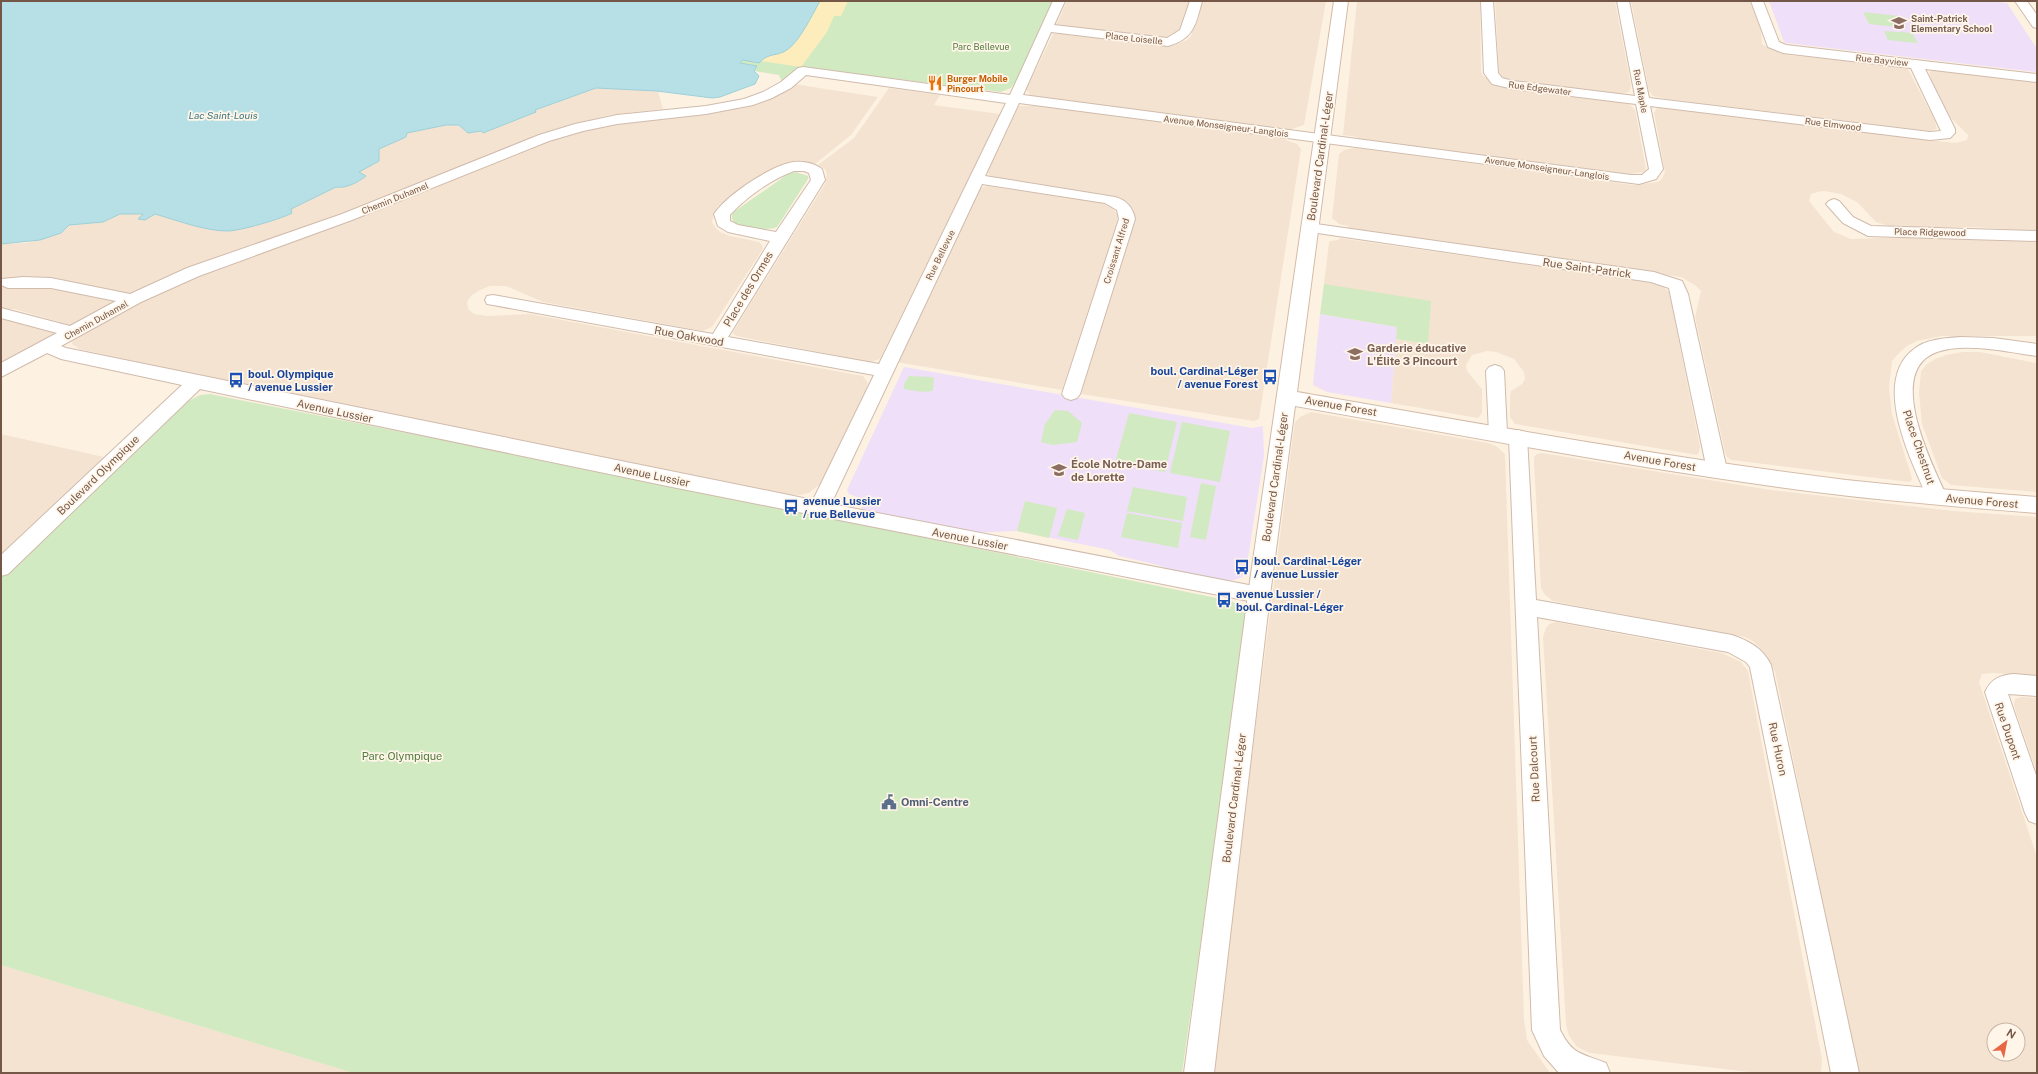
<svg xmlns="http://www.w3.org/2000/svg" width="2038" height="1074" font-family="'Public Sans',sans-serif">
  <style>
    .residential { fill: #f4e3d1; fill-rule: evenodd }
    .education { fill: #efdff9 }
    .green { fill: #d2eac1 }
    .sand { fill: #fdedbc }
    .water { fill: #b7e0e6; stroke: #9dd0d8 }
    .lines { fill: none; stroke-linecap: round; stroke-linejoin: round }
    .street-casing { stroke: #d0bbac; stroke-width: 2 }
    .secondary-casing { stroke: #d3bba9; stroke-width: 2 }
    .street { fill: #fff; fill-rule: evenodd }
    .secondary { fill: #fff; fill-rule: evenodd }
    .labels { text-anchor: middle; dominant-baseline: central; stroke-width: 3.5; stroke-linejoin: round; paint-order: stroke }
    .far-education-label { font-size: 9px; font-weight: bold; fill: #785e54; stroke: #fff6e9; text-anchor: start }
    .far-street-label { font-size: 9px; fill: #755748; stroke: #fff6e9 }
    .far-park-label { font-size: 9px; fill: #537b40; stroke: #fff6e9 }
    .far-food-label { font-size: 9px; font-weight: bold; fill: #c56008; stroke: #fff6e9; text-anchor: start }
    .far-water-label { font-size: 10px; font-style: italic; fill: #3f7882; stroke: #fff6e9 }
    .street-label { font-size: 11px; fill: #755748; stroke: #fff6e9 }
    .education-label { font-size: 11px; font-weight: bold; fill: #785e54; stroke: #fff6e9; text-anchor: start }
    .transit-label { font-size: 11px; font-weight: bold; fill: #164399; stroke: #fff6e9; text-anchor: start }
    .park-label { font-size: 11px; fill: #537b40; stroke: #fff6e9 }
    .service-label { font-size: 11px; font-weight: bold; fill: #4e5e75; stroke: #fff6e9; text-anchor: start }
  </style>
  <rect width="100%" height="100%" fill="#fdf2e2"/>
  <path class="residential" d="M 1067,1 L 1190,1 L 1181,31 L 1168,38 L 1056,25 Z
    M 1202,1 L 1326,1 L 1304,125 L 1289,130 L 1038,97 L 1030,95 L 1026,90 L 1053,34 L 1064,33 L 1174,45 L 1187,40 L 1191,36 Z
    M 1357,1 L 1480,1 L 1481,72 L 1483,76 L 1503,87 L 1629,104 L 1635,110 L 1636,114 L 1646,169 L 1644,172 L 1630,174 L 1357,139 L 1357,137 L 1343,135 Z
    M 1495,1 L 1615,1 L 1631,85 L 1629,92 L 1621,94 L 1515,81 L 1501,77 L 1499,73 Z
    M 1631,1 L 1750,1 L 1761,30 L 1762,44 L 1774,51 L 1788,55 L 1900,66 L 1908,69 L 1934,119 L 1937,129 L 1929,131 L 1667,99 L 1653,96 L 1649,91 Z
    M 1933,70 L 2037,82 L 2037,231 L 1972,227 L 1892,227 L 1876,222 L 1857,202 L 1841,194 L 1824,191 L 1817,192 L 1811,194 L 1809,201 L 1834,232 L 1851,239 L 1905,237 L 2037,242 L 2037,336 L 1942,336 L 1917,341 L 1907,346 L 1899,353 L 1892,361 L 1889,388 L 1892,414 L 1911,475 L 1912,480 L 1909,482 L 1731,460 L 1727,457 L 1725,452 L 1695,317 L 1701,291 L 1695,285 L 1681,277 L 1348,228 L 1348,226 L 1339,224 L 1332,218 L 1339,154 L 1344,150 L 1348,149 L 1356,148 L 1633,185 L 1658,182 L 1662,179 L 1665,172 L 1654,113 L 1657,108 L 1667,108 L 1945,142 L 1956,143 L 1967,140 L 1968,135 L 1950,117 L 1931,79 L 1929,72 Z
    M 794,84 L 878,97 L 851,135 L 815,164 L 793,162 L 775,168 L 718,206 L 715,211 L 712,222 L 715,227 L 720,232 L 730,236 L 759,242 L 762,245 L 763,249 L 712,327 L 703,331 L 543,302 L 506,286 L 490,286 L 480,290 L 472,295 L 467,302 L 468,309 L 474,314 L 487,316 L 530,314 L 863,376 L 868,383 L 866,390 L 820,484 L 809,493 L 800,495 L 782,494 L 230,382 L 79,349 L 72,344 L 73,339 L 159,289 L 583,128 L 734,109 L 745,106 Z
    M 596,88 L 658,91 L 663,109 L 609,115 L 561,128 L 328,219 L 193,266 L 160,279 L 74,324 L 70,325 L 14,309 L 1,309 L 1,244 L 26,243 L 61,233 L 69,225 L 103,222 L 120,214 L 154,214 L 228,231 L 267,222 L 286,216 L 291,209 L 336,187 L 340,188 L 360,181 L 366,176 L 359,172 L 379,161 L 379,149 L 406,137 L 407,133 L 446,125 L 459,125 L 468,133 L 481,131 L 483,133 L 535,112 L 535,110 Z
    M 889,88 L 940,95 L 934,105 L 1000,114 L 880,359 L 871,362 L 736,336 L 733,333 L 734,330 L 825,184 L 827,174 L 825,169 L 818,165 L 854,138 Z
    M 1019,106 L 1040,106 L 1287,138 L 1286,140 L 1297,144 L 1301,149 L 1259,419 L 1254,421 L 1081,394 L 1130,232 L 1135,217 L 1134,210 L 1129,203 L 1121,198 L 1108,195 L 999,179 L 989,175 L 987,172 L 1014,114 Z
    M 987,186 L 1098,202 L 1111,206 L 1118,215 L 1116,228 L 1062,390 L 896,362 L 978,189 Z
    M 1339,238 L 1654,283 L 1663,286 L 1669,292 L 1700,447 L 1699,452 L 1697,455 L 1515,424 L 1510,417 L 1510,395 L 1511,391 L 1522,384 L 1525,379 L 1524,372 L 1514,359 L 1496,352 L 1487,351 L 1472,355 L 1466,365 L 1467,371 L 1482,389 L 1482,413 L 1478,418 L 1391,403 L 1396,339 L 1428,344 L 1324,284 L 1329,243 L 1330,241 L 1339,240 Z
    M 1,318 L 53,332 L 54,334 L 1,364 Z
    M 1963,352 L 1980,352 L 2037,363 L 2037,492 L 1951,485 L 1942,478 L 1922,424 L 1919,393 L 1921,371 L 1926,365 L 1935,359 L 1946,355 Z
    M 1311,412 L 1488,443 L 1496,446 L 1505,454 L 1524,1019 L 1527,1040 L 1550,1073 L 1211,1073 L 1293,435 L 1295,422 L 1300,417 Z
    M 1,434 L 104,457 L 1,554 Z
    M 1542,453 L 1771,490 L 1953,511 L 2037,517 L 2037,676 L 1993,673 L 1982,674 L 1979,682 L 2037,857 L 2037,1073 L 1861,1073 L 1857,1068 L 1778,686 L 1775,672 L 1767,655 L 1754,642 L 1745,637 L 1562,603 L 1553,601 L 1545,595 L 1541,588 L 1534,463 L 1534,457 L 1537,454 ZM 1994,1030 L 2018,1030 L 2018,1054 L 1994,1054 Z
    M 1556,622 L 1722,653 L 1741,662 L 1748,671 L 1822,1059 L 1821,1073 L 1757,1073 L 1590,1053 L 1577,1047 L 1569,1036 L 1566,1025 L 1543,637 L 1546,628 L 1549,624 Z
    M 2021,697 L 2037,698 L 2037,773 L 2014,706 L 2015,699 Z
    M 1,965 L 353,1073 L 1,1073 Z"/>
  <path class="education" d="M 1769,1 L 1987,1 L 2007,3 L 2037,49 L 2037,72 L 1786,43 L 1784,42 Z
    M 1320,314 L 1397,327 L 1391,403 L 1327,392 L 1313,385 Z
    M 904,367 L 1252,428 L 1263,426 L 1264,456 L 1246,571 L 1242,577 L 1234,580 L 1225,581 L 1172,570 L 1158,565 L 1119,556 L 1110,550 L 1017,531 L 969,533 L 861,510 L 863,503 L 860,498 L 849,494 L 847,490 Z"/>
  <path class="green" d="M 820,1 L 1054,1 L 1018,78 L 1011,88 L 1001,92 L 801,67 L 782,82 L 779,75 L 754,71 L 757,67 L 740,64 L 743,60 L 759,62 L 806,26 Z
    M 1863,12 L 1899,16 L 1906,28 L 1869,24 Z
    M 1884,31 L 1912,33 L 1918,43 L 1888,40 Z
    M 796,172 L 808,176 L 808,179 L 777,227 C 768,232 719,228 735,211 L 788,174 Z
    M 1324,284 L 1431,301 L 1428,344 L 1396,339 L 1397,327 L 1320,314 Z
    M 909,376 L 932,377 L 934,378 L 933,390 C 928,394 911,390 904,389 L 904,384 Z
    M 210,394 L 683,488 L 1231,601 L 1244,608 L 1247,619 L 1182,1073 L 353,1073 L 1,965 L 1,578 L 181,405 L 200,395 Z
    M 1055,410 L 1068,411 L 1082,423 L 1077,442 L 1053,445 L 1041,442 L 1045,424 Z
    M 1129,413 L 1177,422 L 1165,472 L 1115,463 Z
    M 1182,422 L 1230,431 L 1220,482 L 1170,473 Z
    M 1201,483 L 1216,486 L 1206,540 L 1190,537 Z
    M 1133,487 L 1187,497 L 1183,521 L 1127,511 Z
    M 1025,501 L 1057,508 L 1049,538 L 1017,531 Z
    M 1067,509 L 1085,513 L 1078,540 L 1058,536 Z
    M 1127,513 L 1182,523 L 1178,548 L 1121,537 Z"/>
  <path class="sand" d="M 820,1 L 848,1 L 841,16 L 834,16 L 827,32 L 801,67 L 761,61 C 766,52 779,55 786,50 C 800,42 812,15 820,1 Z"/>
  <path class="water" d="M 1,1 L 820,1 C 812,15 800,41 787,50 C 776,57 769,52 759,63 L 743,60 L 740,63 L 757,66 L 754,71 L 759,76 L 755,84 L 720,97 L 712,98 L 657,91 L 596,88 L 535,110 L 536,112 L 483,133 L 481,131 L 468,133 L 459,125 L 446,125 L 407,133 L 406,137 L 379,149 L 379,161 L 359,172 L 366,176 C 359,182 345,189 336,187 L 291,209 L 292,213 C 281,219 240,231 227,231 C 205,231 176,220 155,214 L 145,220 L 138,219 L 143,214 L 120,214 L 103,222 L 69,225 L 61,233 L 40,240 L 1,244 Z"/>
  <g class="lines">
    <g class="street-casing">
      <path id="street" d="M 1053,1 L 1065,1 L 1054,25 L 1167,38 L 1180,30 L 1190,1 L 1202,1 C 1196,24 1194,39 1168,46 L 1051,32 L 1023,95 L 1631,175 L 1642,175 L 1649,169 L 1636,104 L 1513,89 L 1492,84 L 1484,73 L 1481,1 L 1493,1 L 1498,73 L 1502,78 L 1513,81 L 1635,96 L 1617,1 L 1629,1 L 1649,98 L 1930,132 L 1941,131 L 1911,68 L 1783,53 L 1768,47 L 1751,1 L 1763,1 L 1779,42 L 1786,45 L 2037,74 L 2037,82 L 1925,69 L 1955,129 L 1955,133 L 1950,138 L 1930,140 L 1650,106 L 1663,169 L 1656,179 L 1639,184 L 1019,103 L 985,176 L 1115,197 C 1126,200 1133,207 1135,219 L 1080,394 L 1077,398 L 1071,400 L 1065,398 L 1062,394 L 1119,219 L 1117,210 L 1105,203 L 982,184 L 831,504 L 1259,587 L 1266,589 L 1269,595 L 1266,601 L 1259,603 L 672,487 L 200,389 L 8,574 L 1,576 L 1,555 L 182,385 L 61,359 L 47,353 L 1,377 L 1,363 L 57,333 L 1,318 L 1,308 L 70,326 L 116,301 L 51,288 L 8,288 L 1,285 L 2,279 L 23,277 L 51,278 L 130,294 L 187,268 L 342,214 L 539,135 L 575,124 L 617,115 L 706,106 L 744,99 L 763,92 L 781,82 L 798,68 L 803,67 L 1010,95 ZM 806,75 L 1006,103 L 879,364 L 728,337 L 825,180 L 822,169 C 814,163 803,161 793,162 C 770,166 727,195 714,214 L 718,226 L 728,232 L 770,241 L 713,334 L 493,295 L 487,296 L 485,300 L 487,304 L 493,305 L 874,375 L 813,500 L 66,348 L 61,346 L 141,302 L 199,276 L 352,220 L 549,141 L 583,131 L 617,124 L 706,114 L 753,105 L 772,98 L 791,88 ZM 794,171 L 804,171 L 809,173 L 811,180 L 776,232 L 738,225 L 730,221 L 730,215 C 746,197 772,179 794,171 Z
        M 2015,1 L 2027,1 L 2037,15 L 2037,28 L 2033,27 Z
        M 1834,199 L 1839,201 L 1853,217 L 1871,226 L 2037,231 L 2037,241 L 1868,236 L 1843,223 L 1826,204 L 1829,201 Z
        M 1309,223 L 1654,272 L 1682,281 L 1688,294 L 1727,470 L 1724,475 L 1717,477 L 1710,475 L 1707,470 L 1669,288 L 1651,282 L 1304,231 L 1301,228 L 1304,225 Z
        M 1961,337 L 1993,338 L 2037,344 L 2037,356 C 2008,352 1965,342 1937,352 C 1884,371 1932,464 1947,497 L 1944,502 L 1937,504 L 1930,502 L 1927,497 C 1911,460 1871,381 1914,349 C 1926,339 1946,338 1961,337 Z
        M 1495,365 L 1501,367 L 1504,371 L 1507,433 L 1505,438 L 1498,440 L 1491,438 L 1489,433 L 1486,371 L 1489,367 Z
        M 1518,430 L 1525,432 L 1527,437 L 1536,600 L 1732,635 C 1749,641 1763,648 1771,665 L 1859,1073 L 1831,1073 L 1750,667 L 1746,662 L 1728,652 L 1537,617 L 1560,1030 C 1573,1056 1582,1053 1606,1063 L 1610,1073 L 1559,1073 L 1544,1056 L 1532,1030 L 1509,437 L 1511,432 Z
        M 2014,674 L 2037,676 L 2037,696 L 2008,694 L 2037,778 L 2037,824 L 2029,821 L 2025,813 L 1985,692 C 1991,679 2000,675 2014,674 Z"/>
    </g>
    <g class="secondary-casing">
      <path id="secondary" d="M 1334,1 L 1348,1 L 1297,392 C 1480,424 1662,457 1846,480 C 1910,487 1973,492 2037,497 L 2037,513 C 1974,508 1912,503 1849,496 C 1663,474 1479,438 1295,406 L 1270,595 L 1214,1073 L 1184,1073 L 1248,595 Z"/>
    </g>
    <use href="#street" class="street"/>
    <use href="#secondary" class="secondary"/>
  </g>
  <defs>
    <g id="school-bare" transform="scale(1.2)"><path d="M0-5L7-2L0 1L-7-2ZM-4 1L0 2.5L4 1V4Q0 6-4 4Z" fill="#8d6e63" stroke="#fff6e9" stroke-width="2.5" paint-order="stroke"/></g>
    <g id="restaurant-bare" transform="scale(1.2)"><path d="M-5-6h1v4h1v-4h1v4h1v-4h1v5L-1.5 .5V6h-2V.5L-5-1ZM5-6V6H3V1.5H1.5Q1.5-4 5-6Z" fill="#e8710a" stroke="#fff6e9" stroke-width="2.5" paint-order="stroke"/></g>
    <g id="bus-bare" transform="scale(1.2)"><path d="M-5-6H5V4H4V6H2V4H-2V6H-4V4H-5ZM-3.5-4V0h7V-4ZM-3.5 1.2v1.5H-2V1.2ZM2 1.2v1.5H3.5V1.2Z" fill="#1a4fb4" stroke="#fff6e9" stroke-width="2.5" paint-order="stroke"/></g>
    <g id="civic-bare" transform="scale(1.2)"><path d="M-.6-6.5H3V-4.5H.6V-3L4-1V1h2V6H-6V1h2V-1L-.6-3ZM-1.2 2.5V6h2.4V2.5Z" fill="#5c6f8a" stroke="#fff6e9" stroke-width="2.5" paint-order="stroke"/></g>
  </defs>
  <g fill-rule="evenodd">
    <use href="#school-bare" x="1899" y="23"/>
    <use href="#restaurant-bare" x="935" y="83"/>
    <use href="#school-bare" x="1355" y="354"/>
    <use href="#bus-bare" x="1270" y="377"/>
    <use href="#bus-bare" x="236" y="380"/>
    <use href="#school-bare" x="1059" y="470"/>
    <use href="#bus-bare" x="791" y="507"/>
    <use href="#bus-bare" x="1242" y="567"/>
    <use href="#bus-bare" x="1224" y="600"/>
    <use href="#civic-bare" x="889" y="802"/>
  </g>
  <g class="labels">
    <g class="far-education-label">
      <text x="1911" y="18">Saint-Patrick<tspan x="1911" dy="10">Elementary School</tspan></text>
    </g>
    <g class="far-street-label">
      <text transform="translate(1134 38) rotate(6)">Place Loiselle</text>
      <text transform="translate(1882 60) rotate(6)">Rue Bayview</text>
      <text transform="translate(1540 88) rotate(7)">Rue Edgewater</text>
      <text transform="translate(1641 91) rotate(79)">Rue Maple</text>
      <text transform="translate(1833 124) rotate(7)">Rue Elmwood</text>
      <text transform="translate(1226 126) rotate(7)">Avenue Monseigneur-Langlois</text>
      <text transform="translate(1547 168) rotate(8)">Avenue Monseigneur-Langlois</text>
      <text transform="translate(395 198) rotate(-22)">Chemin Duhamel</text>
      <text transform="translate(1930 232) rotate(1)">Place Ridgewood</text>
      <text transform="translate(1116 251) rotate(-73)">Croissant Alfred</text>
      <text transform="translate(940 255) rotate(-64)">Rue Bellevue</text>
      <text transform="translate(96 320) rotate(-29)">Chemin Duhamel</text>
    </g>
    <g class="far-park-label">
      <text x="981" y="46">Parc Bellevue</text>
    </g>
    <g class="far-food-label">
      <text x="947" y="78">Burger Mobile<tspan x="947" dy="10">Pincourt</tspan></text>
    </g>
    <g class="far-water-label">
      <text x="223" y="115">Lac Saint-Louis</text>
    </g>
    <g class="street-label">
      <text transform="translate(1320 156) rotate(-82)">Boulevard Cardinal-Léger</text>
      <text transform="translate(1587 268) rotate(8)">Rue Saint-Patrick</text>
      <text transform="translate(748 289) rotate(-59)">Place des Ormes</text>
      <text transform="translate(689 336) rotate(10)">Rue Oakwood</text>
      <text transform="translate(1341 406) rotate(10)">Avenue Forest</text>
      <text transform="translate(335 411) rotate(12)">Avenue Lussier</text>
      <text transform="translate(1919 447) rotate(71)">Place Chestnut</text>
      <text transform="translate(1660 461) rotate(10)">Avenue Forest</text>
      <text transform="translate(98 475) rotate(-44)">Boulevard Olympique</text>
      <text transform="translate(652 475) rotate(12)">Avenue Lussier</text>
      <text transform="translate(1275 477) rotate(-82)">Boulevard Cardinal-Léger</text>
      <text transform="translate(1982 501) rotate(5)">Avenue Forest</text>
      <text transform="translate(970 539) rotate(11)">Avenue Lussier</text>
      <text transform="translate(2008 731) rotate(71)">Rue Dupont</text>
      <text transform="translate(1778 749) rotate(78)">Rue Huron</text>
      <text transform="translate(1534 769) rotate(-93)">Rue Dalcourt</text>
      <text transform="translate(1234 798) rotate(-83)">Boulevard Cardinal-Léger</text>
    </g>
    <g class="education-label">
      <text x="1367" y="348">Garderie éducative<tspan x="1367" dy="13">L'Élite 3 Pincourt</tspan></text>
      <text x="1071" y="464">École Notre-Dame<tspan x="1071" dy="13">de Lorette</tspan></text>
    </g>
    <g class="transit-label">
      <text x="1258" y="371" text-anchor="end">boul. Cardinal-Léger<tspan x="1258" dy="13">/ avenue Forest</tspan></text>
      <text x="248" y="374">boul. Olympique<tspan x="248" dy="13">/ avenue Lussier</tspan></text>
      <text x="803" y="501">avenue Lussier<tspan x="803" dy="13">/ rue Bellevue</tspan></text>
      <text x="1254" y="561">boul. Cardinal-Léger<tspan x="1254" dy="13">/ avenue Lussier</tspan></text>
      <text x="1236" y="594">avenue Lussier /<tspan x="1236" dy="13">boul. Cardinal-Léger</tspan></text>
    </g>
    <g class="park-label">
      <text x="402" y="756">Parc Olympique</text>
    </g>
    <g class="service-label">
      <text x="901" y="802">Omni-Centre</text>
    </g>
  </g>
  <rect width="2038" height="1074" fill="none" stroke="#755748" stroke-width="4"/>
  <g transform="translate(2006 1042) rotate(32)"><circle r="19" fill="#fff6e9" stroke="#c8b6a9"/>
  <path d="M0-3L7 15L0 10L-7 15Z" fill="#e96645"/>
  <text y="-6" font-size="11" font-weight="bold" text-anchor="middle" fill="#755748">N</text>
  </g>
</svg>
